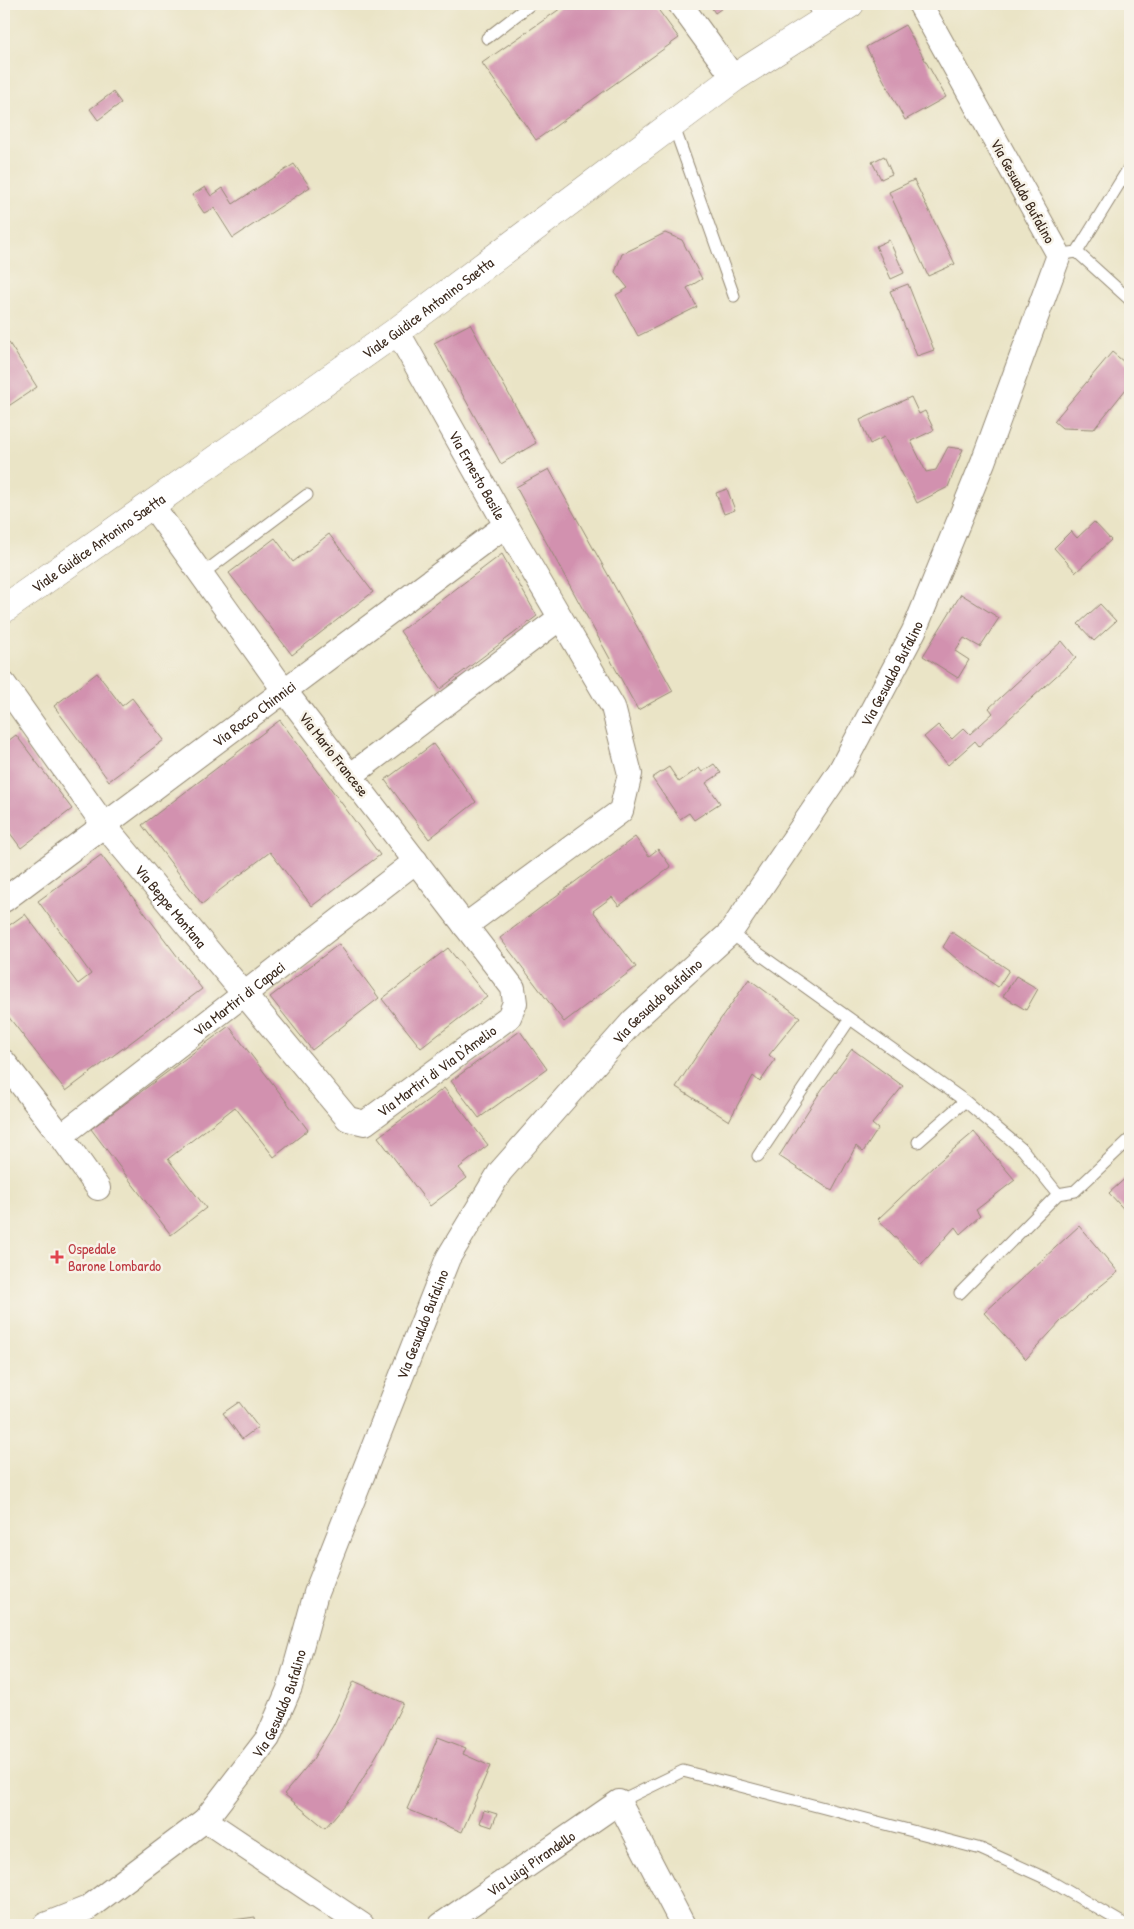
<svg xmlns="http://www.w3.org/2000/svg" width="1134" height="1929" font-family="'Patrick Hand',sans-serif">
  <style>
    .building { fill: #d291af }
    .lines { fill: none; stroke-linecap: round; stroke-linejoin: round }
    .lane-casing { stroke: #928772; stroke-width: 13 }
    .street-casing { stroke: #928772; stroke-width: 26 }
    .secondary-casing { stroke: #928772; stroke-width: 29 }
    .lane { stroke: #fff; stroke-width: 11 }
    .street { stroke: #fff; stroke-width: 24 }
    .secondary { stroke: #fff; stroke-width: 28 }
    .health-dot { fill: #e0444e; stroke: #f7f3e8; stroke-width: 2 }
    .labels { text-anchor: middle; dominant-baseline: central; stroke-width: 5; stroke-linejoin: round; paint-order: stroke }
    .street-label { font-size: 15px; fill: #3b2a1e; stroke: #f7f3e8 }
    .health-label { font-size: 15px; fill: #be3a42; stroke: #f7f3e8; text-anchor: start }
  </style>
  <rect width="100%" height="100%" fill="#f7f3e8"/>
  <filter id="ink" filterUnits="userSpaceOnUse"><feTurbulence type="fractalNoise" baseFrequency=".02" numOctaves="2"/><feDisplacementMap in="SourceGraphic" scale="10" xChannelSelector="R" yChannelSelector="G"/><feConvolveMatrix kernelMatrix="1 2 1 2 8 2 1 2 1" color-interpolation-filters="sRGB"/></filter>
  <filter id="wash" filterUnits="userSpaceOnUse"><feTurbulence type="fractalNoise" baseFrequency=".0096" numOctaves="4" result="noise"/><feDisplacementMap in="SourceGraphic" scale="20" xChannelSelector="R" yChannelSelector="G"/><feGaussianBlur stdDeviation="1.12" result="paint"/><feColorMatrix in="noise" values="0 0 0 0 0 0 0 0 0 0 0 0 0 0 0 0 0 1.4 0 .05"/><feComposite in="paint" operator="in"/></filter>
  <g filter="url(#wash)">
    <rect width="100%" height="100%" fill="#eae4c6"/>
    <g id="blocks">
      <path class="building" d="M 567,4 L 654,4 L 679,38 L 536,140 L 482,63 Z
        M 709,4 L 728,4 L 715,13 Z
        M 905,25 L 946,97 L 905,120 L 866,47 Z
        M 113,92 L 121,103 L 98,120 L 90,109 Z
        M 884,156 L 892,174 L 881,179 L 872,162 Z
        M 294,164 L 310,187 L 233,238 L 214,208 L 204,213 L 192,195 L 205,187 L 211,196 L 223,188 L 233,204 Z
        M 914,180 L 955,264 L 928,276 L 889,192 Z
        M 665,233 L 682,240 L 702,279 L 687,288 L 697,307 L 638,336 L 616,295 L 628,288 L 615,272 L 622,254 Z
        M 889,240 L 904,273 L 891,279 L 876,246 Z
        M 908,284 L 934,350 L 917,356 L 890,291 Z
        M 470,324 L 536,443 L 501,464 L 434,343 Z
        M 4,335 L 37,387 L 4,409 Z
        M 1112,352 L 1130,367 L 1130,384 L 1094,429 L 1062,428 L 1054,421 Z
        M 911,397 L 919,414 L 925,411 L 934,430 L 911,441 L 926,472 L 936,470 L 948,447 L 963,449 L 948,487 L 917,503 L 884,437 L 870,444 L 860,420 Z
        M 549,469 L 673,691 L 638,710 L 516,487 Z
        M 727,489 L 735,510 L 724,514 L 716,493 Z
        M 1094,522 L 1111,540 L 1076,572 L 1054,548 L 1071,531 L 1077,538 Z
        M 329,534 L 373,592 L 292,655 L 229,573 L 275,538 L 293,562 Z
        M 502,554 L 537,616 L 440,689 L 400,631 Z
        M 961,594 L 999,618 L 980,647 L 964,638 L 955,651 L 969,660 L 958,678 L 923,656 Z
        M 1100,604 L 1116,621 L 1094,641 L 1078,624 Z
        M 1062,641 L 1076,658 L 979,746 L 975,741 L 948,765 L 924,737 L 938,725 L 952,739 L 964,728 L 970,734 L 993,713 L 989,708 Z
        M 97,673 L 122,706 L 132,698 L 164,740 L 109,781 L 54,706 Z
        M 280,720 L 380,855 L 312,906 L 270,852 L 202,904 L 142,825 Z
        M 16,735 L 72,809 L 21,848 L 4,825 L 4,744 Z
        M 433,744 L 476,802 L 429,839 L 385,780 Z
        M 714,764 L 721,773 L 706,783 L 720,803 L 694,820 L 689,813 L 680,819 L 652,778 L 669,767 L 679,782 L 699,768 L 702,772 Z
        M 635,837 L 649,856 L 658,849 L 671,867 L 619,906 L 612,897 L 593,911 L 636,967 L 564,1022 L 500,938 Z
        M 101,855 L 202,989 L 66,1091 L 4,1011 L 4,929 L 25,914 L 78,984 L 91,974 L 38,901 Z
        M 952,932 L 1009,970 L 998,987 L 958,960 L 943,947 Z
        M 339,944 L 379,998 L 312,1050 L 270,997 Z
        M 448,948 L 487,997 L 421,1048 L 382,999 Z
        M 1016,976 L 1038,989 L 1026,1010 L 1003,996 Z
        M 749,979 L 800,1017 L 769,1055 L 775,1060 L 760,1082 L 753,1076 L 729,1121 L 676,1087 L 720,1020 Z
        M 229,1026 L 308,1130 L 274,1157 L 235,1107 L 168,1159 L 206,1208 L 171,1235 L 91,1129 Z
        M 520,1031 L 547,1069 L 479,1118 L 451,1081 Z
        M 852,1049 L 903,1086 L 872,1124 L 878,1129 L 863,1152 L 856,1146 L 832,1191 L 779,1156 L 822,1089 Z
        M 444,1088 L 488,1145 L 459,1168 L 467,1178 L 430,1206 L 378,1137 Z
        M 974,1132 L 1015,1180 L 976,1210 L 980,1216 L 960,1234 L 955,1227 L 921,1265 L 878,1219 L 936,1164 Z
        M 1130,1174 L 1130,1216 L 1109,1193 Z
        M 1079,1226 L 1118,1272 L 1087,1297 L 1061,1321 L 1026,1359 L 984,1313 Z
        M 239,1402 L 258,1427 L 242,1439 L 223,1413 Z
        M 354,1681 L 403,1703 L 383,1744 L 354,1794 L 325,1828 L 284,1794 L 313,1759 L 333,1726 Z
        M 438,1737 L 466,1748 L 463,1754 L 490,1766 L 462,1832 L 407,1809 Z
        M 484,1810 L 497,1814 L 492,1827 L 480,1823 Z
        M 255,1917 L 256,1925 L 204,1925 L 204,1924 Z"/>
    </g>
  </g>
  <g filter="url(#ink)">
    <use href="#blocks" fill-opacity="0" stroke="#928772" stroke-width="1"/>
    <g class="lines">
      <g class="lane-casing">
        <path id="lane" d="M 812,4 L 822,22
          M 487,38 L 531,4
          M 673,124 L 734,296
          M 1077,252 L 1130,166
          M 1070,253 L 1077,252 L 1130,300
          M 202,574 L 307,495
          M 730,933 L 965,1101 L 1023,1150 L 1058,1194
          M 918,1142 L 965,1101
          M 758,1156 L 850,1019
          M 960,1293 L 1058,1194 L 1075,1191 L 1130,1139
          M 619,1802 L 683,1771 L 981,1849 L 1045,1878 L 1126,1925"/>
      </g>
      <g class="street-casing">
        <g id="street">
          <path d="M 680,4 L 734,78"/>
          <path id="s1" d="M 397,331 L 506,525 L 613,707 L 630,774 L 621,811 L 465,926"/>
          <path id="s2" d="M 4,684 L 104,825 L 348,1119 L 365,1123 L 509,1017 L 515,1003 L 513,988 L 284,690 L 151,504"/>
          <path d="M 350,776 L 560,618"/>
          <path id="s3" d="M 4,900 L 506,525"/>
          <path d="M 4,1062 L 61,1136 L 98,1188"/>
          <path id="s4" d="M 61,1136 L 416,861"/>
          <path d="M 205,1820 L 362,1925"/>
          <path id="s5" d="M 45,1925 L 88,1908 L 205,1820 L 268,1738 L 290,1687 L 316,1593 L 448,1258 L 500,1172 L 633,1021 L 730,933 L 840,771 L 914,631 L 983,462 L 1059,255 L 920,4"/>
          <path id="s6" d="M 441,1925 L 619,1802 L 683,1925"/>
        </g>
      </g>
      <g class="secondary-casing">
        <g id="secondary">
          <path id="s7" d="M 4,609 L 397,331 L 734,78 L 850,4"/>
        </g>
      </g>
      <use href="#lane" class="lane"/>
      <use href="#street" class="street"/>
      <use href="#secondary" class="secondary"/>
    </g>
  </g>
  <path class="health-dot" d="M54.5 1249.5h5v5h5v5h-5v5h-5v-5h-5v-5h5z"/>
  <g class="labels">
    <g class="street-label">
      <text transform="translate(1023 191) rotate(61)">Via Gesualdo Bufalino</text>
      <text stroke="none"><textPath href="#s7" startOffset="520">Viale Guidice Antonino Saetta</textPath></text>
      <text stroke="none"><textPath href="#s1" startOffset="165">Via Ernesto Basile</textPath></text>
      <text stroke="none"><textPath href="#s7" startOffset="115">Viale Guidice Antonino Saetta</textPath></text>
      <text stroke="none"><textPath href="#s5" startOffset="1548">Via Gesualdo Bufalino</textPath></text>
      <text stroke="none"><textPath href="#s3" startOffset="312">Via Rocco Chinnici</textPath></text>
      <text transform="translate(334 754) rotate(52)">Via Mario Francese</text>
      <text stroke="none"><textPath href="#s2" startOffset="278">Via Beppe Montana</textPath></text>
      <text stroke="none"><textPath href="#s4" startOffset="225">Via Martiri di Capaci</textPath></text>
      <text stroke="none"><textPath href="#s5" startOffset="1142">Via Gesualdo Bufalino</textPath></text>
      <text stroke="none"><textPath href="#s2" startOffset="661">Via Martiri di Via D'Amelio</textPath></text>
      <text stroke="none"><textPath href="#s5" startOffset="738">Via Gesualdo Bufalino</textPath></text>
      <text stroke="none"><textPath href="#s5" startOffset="332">Via Gesualdo Bufalino</textPath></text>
      <text stroke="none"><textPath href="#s6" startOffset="109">Via Luigi Pirandello</textPath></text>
    </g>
    <g class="health-label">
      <text x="68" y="1248">Ospedale<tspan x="68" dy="17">Barone Lombardo</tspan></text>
    </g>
  </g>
  <rect width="1134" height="1929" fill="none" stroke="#f7f3e8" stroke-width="20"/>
</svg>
